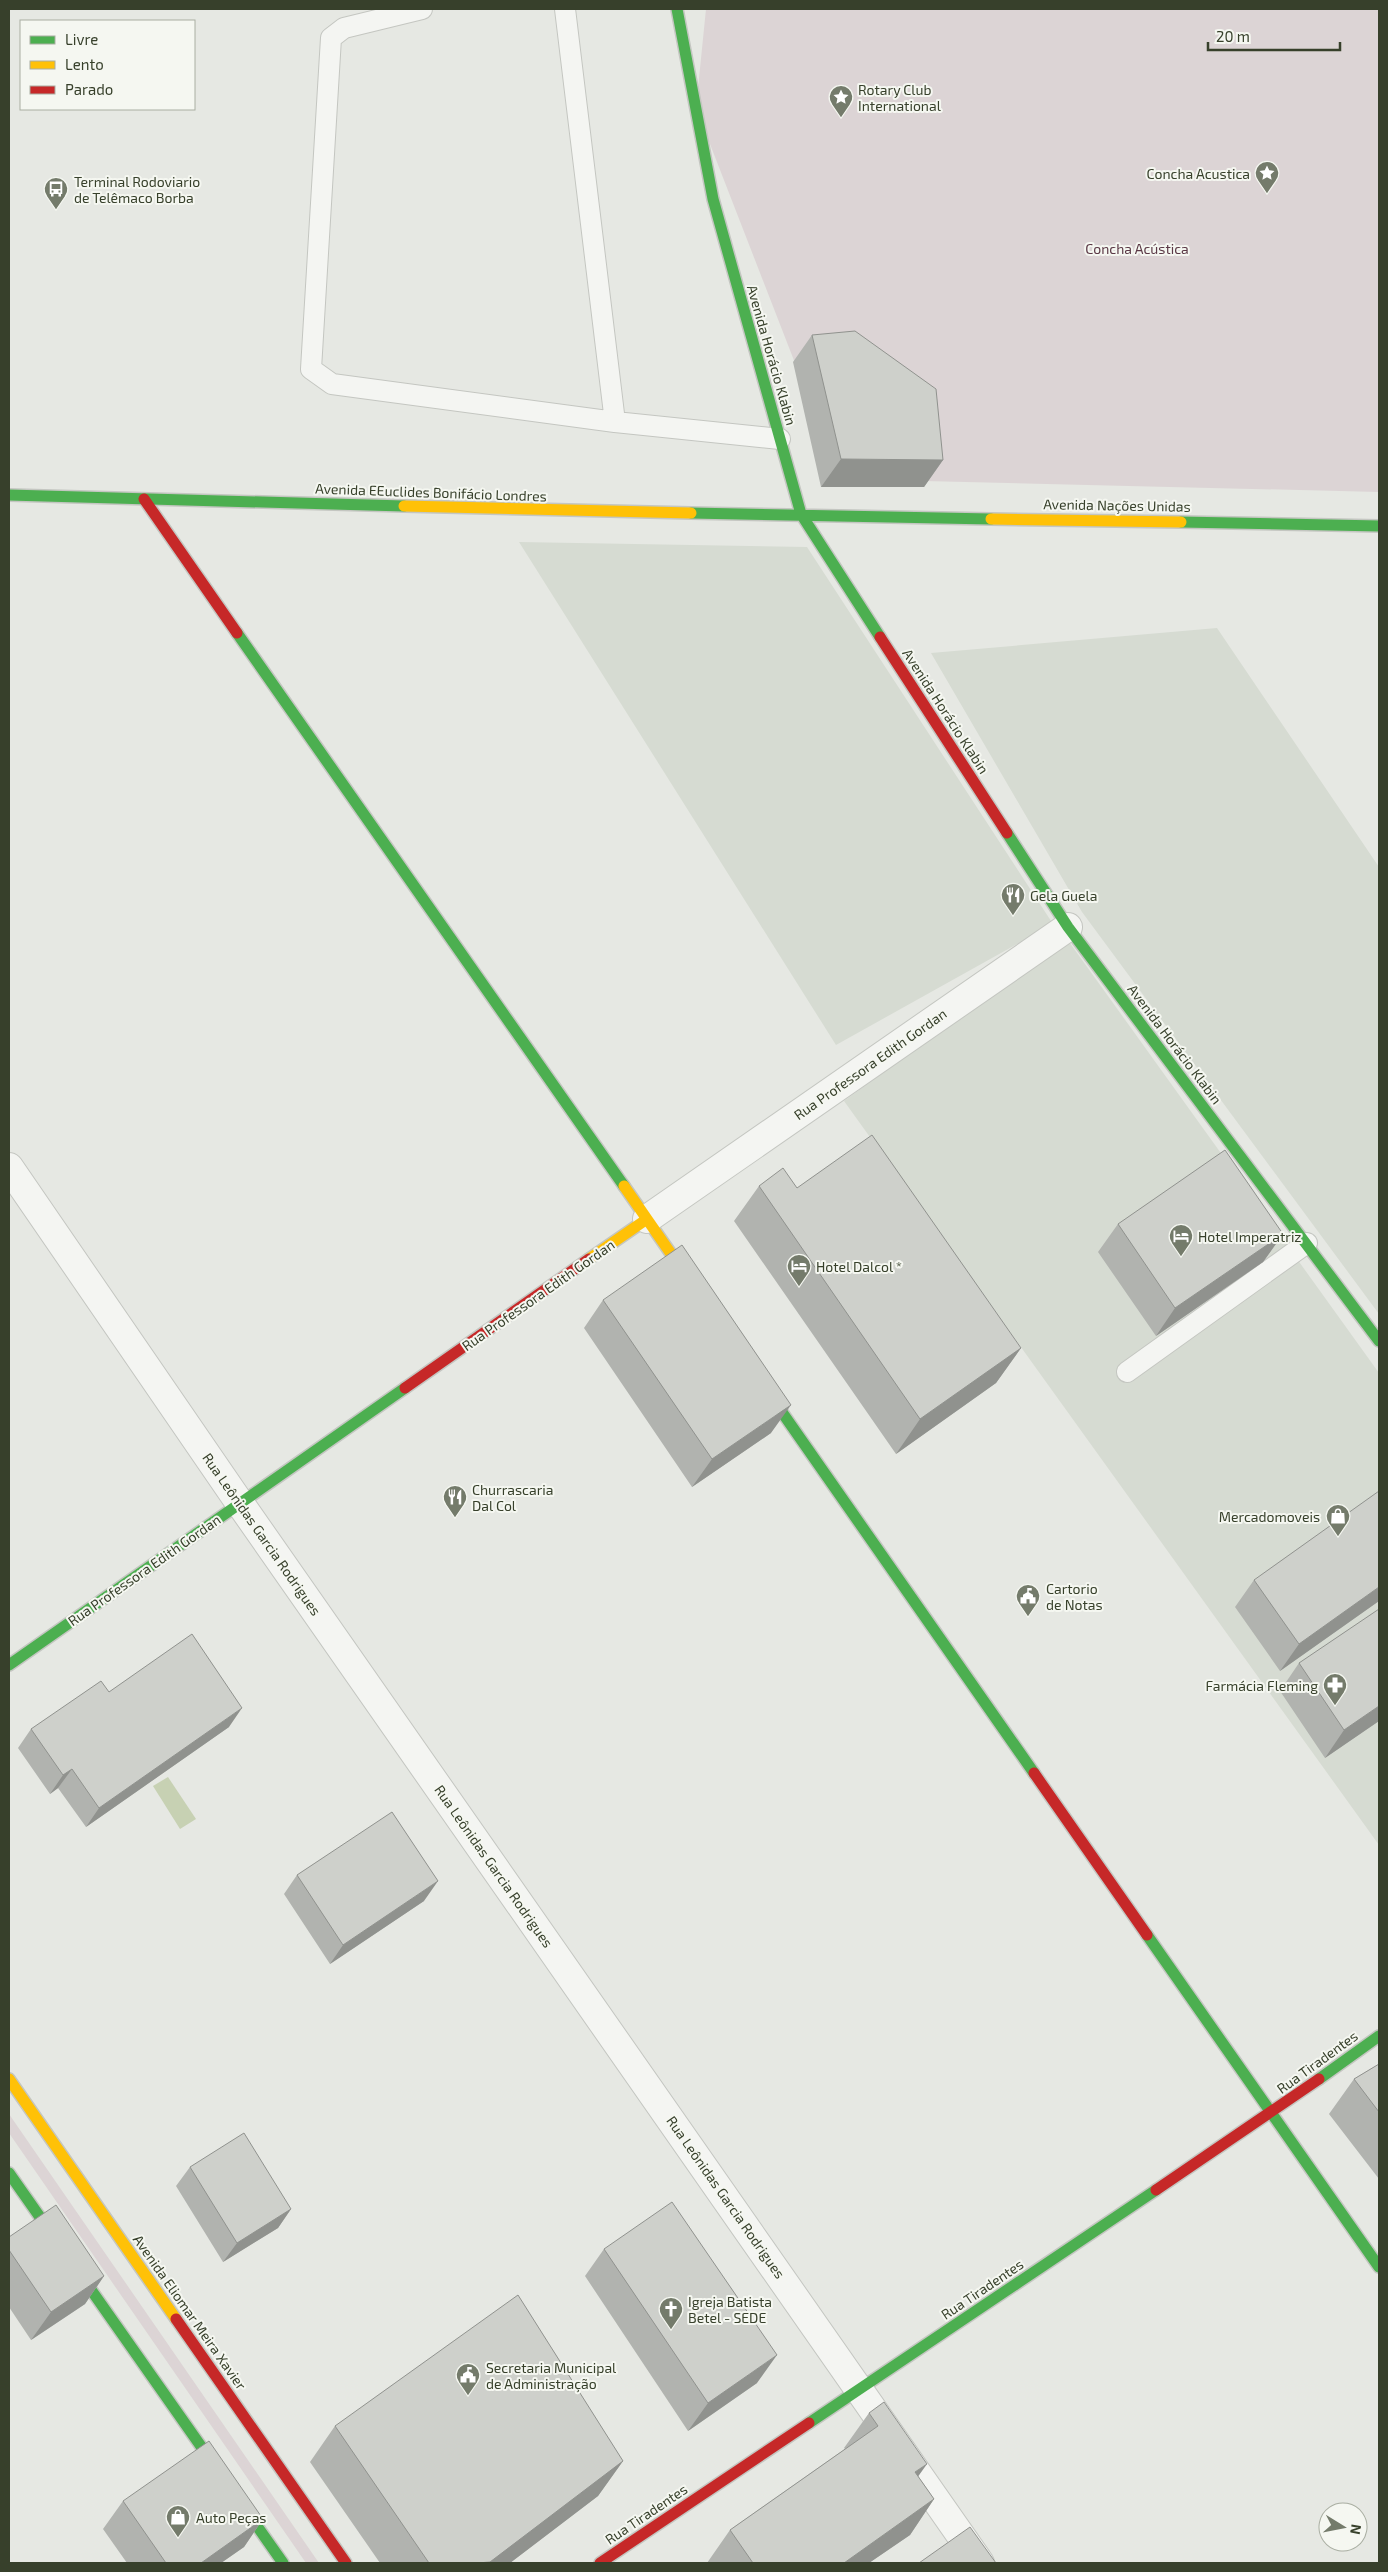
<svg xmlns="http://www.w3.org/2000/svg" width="1388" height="2572" font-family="'Exo 2',sans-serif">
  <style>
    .built { fill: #d6dbd2 }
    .green { fill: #dcd4d5 }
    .water { fill: #c7d1b3 }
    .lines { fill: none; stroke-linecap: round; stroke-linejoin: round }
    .lane-casing { stroke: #c4c6c1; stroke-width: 22 }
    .street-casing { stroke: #c4c6c1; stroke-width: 30 }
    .fast-casing { stroke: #c4c6c1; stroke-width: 14 }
    .slow-casing { stroke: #c4c6c1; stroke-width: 14 }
    .jam-casing { stroke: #c4c6c1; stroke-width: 14 }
    .lane { stroke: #f4f5f2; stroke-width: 20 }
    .street { stroke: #f4f5f2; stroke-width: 28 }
    .fast { stroke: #4caf50; stroke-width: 11 }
    .slow { stroke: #ffc107; stroke-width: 11 }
    .jam { stroke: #c62828; stroke-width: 11 }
    .wall { fill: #b1b3af }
    .shaded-wall { fill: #90928e }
    .building { fill: #ced0cb; stroke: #90928e }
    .labels { text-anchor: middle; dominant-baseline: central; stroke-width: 4; stroke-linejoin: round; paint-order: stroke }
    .poi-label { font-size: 14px; fill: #37402b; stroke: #f5f7f1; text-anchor: start }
    .park-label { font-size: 14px; fill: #5b3946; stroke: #f5f7f1 }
    .street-label { font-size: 14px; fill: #37402b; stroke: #f5f7f1 }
  </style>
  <rect width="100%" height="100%" fill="#e6e8e3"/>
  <path class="built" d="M 519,542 L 807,547 L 1053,924 L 836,1045 Z
    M 1217,628 L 1379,867 L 1379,1314 L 1082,912 L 931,653 Z
    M 1067,939 L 1379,1373 L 1379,1845 L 844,1101 Z"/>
  <path class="green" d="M 706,9 L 1379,9 L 1379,492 L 840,479 L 696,108 Z
    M 9,2114 L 319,2563 L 306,2563 L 9,2133 Z"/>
  <path class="water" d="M 168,1777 L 196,1819 L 180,1829 L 153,1786 Z"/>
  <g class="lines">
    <g class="lane-casing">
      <path id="lane" d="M 422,9 L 344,28 L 331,38 L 311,369 L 332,384 L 615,422 L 780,439
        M 565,9 L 615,422
        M 1127,1372 L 1307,1243"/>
    </g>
    <g class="street-casing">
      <path id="street" d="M 9,1167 L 239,1502 L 980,2563
        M 647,1219 L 1068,927"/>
    </g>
    <g class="fast-casing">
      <path id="fast" d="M 677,9 L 713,199 L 801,514 L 880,637
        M 9,495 L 404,506
        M 691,513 L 991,519
        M 1181,522 L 1379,526
        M 237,633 L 624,1186
        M 1007,833 L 1068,927 L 1379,1341
        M 763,1385 L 1034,1773
        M 9,1665 L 405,1388
        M 1147,1935 L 1379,2267
        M 1319,2079 L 1379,2036
        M 9,2173 L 283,2563
        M 809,2423 L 1156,2190"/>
    </g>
    <g class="slow-casing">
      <path id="slow" d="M 404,506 L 691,513
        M 991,519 L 1181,522
        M 624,1186 L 692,1284
        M 589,1259 L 647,1219
        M 9,2079 L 176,2319"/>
    </g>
    <g class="jam-casing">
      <path id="jam" d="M 144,499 L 237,633
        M 880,637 L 1007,833
        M 405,1388 L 589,1259
        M 1034,1773 L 1147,1935
        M 1156,2190 L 1319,2079
        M 176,2319 L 346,2563
        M 600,2563 L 809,2423"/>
    </g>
    <use href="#lane" class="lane"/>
    <use href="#street" class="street"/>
    <use href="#fast" class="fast"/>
    <use href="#slow" class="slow"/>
    <use href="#jam" class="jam"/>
  </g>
  <path class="wall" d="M 812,335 L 943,460 L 924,487 L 821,487 L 793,362 Z
    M 759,1186 L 797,1188 L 1021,1348 L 996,1383 L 896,1454 L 734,1221 Z
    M 1118,1224 L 1283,1234 L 1263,1262 L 1156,1336 L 1098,1252 Z
    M 603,1300 L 771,1433 L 692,1487 L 584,1328 Z
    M 1254,1580 L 1379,1601 L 1280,1671 L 1235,1607 Z
    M 1299,1663 L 1379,1721 L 1325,1758 L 1280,1691 Z
    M 109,1692 L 229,1727 L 86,1827 L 58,1788 L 50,1794 L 18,1748 L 31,1729 Z
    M 297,1875 L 424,1901 L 330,1964 L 284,1894 Z
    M 1379,2064 L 1379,2179 L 1329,2114 L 1354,2079 Z
    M 190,2167 L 291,2209 L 278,2228 L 223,2262 L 176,2186 Z
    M 9,2237 L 104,2276 L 85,2304 L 31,2340 L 9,2307 Z
    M 604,2249 L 757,2383 L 688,2431 L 585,2276 Z
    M 869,2413 L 918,2476 L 934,2499 L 910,2535 L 869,2563 L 707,2563 L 730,2530 L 845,2449 L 844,2448 Z
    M 335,2426 L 623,2461 L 598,2496 L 510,2563 L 380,2563 L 310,2462 Z
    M 123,2501 L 263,2519 L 244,2547 L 221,2563 L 127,2563 L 103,2529 Z"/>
  <path class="shaded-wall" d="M 841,459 L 943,460 L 924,487 L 821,487 Z
    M 1283,1234 L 1263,1262 L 1156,1336 L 1175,1308 Z
    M 1021,1348 L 996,1383 L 896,1454 L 920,1419 Z
    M 791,1405 L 771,1433 L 692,1487 L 712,1459 Z
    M 1379,1587 L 1379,1601 L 1280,1671 L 1299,1644 Z
    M 1379,1706 L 1379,1721 L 1325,1758 L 1344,1730 Z
    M 242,1708 L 229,1727 L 86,1827 L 99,1808 Z
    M 72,1769 L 58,1788 L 50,1794 L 63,1775 Z
    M 438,1881 L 424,1901 L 330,1964 L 343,1945 Z
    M 291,2209 L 278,2228 L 223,2262 L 237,2243 Z
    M 104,2276 L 85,2304 L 31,2340 L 51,2312 Z
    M 777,2355 L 757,2383 L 688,2431 L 708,2403 Z
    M 623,2461 L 598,2496 L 510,2563 L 477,2563 Z
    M 927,2464 L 902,2499 L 915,2472 Z
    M 934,2499 L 910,2535 L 869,2563 L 844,2563 Z
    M 263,2519 L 244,2547 L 221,2563 L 201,2563 Z"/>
  <path class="building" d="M 855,331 L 936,389 L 943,460 L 841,459 L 812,335 Z
    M 872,1135 L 1021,1348 L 920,1419 L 759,1186 L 783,1168 L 797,1188 Z
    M 1225,1150 L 1283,1234 L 1175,1308 L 1118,1224 Z
    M 682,1245 L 791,1405 L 712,1459 L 603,1300 Z
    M 1379,1491 L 1379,1587 L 1299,1644 L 1254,1580 Z
    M 1379,1609 L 1379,1706 L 1344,1730 L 1299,1663 Z
    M 192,1634 L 242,1708 L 99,1808 L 72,1769 L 63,1775 L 31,1729 L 101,1681 L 109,1692 Z
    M 392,1812 L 438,1881 L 343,1945 L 297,1875 Z
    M 1379,2064 L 1379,2112 L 1354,2079 Z
    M 244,2133 L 291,2209 L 237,2243 L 190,2167 Z
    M 672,2202 L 777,2355 L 708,2403 L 604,2249 Z
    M 56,2205 L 104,2276 L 51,2312 L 9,2250 L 9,2237 Z
    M 518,2295 L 623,2461 L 490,2562 L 477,2563 L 429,2563 L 335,2426 Z
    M 884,2402 L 927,2464 L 915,2472 L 934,2499 L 844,2563 L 753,2563 L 730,2530 L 878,2426 L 869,2413 Z
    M 209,2441 L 263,2519 L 201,2563 L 166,2563 L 123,2501 Z
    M 970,2527 L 996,2563 L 919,2563 Z"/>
  <defs>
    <g id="sight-pin" transform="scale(1.25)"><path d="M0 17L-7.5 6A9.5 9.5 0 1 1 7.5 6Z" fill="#747b6b" stroke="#f5f7f1"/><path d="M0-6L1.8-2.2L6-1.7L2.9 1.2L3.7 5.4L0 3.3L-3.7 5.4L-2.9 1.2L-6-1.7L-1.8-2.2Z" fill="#fff"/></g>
    <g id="bus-pin" transform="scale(1.25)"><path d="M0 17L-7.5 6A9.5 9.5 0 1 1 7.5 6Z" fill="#747b6b" stroke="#f5f7f1"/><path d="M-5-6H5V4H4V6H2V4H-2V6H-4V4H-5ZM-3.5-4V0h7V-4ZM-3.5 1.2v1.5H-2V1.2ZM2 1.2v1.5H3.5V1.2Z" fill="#fff"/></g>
    <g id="restaurant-pin" transform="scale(1.25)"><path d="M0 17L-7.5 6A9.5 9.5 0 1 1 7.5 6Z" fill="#747b6b" stroke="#f5f7f1"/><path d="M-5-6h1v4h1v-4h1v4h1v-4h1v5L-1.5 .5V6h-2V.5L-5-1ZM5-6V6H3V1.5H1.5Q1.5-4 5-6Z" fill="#fff"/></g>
    <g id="hotel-pin" transform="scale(1.25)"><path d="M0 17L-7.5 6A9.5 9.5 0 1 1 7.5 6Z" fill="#747b6b" stroke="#f5f7f1"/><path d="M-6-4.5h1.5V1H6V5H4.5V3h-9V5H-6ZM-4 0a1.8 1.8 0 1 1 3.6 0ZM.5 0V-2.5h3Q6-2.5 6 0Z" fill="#fff"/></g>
    <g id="shop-pin" transform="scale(1.25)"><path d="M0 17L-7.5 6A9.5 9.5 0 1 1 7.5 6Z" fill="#747b6b" stroke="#f5f7f1"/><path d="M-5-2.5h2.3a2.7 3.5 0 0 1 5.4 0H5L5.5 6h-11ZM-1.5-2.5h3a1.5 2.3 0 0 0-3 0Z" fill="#fff"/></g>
    <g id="civic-pin" transform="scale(1.25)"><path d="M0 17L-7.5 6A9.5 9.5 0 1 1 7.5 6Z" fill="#747b6b" stroke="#f5f7f1"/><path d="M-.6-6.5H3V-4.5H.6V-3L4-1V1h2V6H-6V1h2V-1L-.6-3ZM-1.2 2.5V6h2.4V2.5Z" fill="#fff"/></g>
    <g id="pharmacy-pin" transform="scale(1.25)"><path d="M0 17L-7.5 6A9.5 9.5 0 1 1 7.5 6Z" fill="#747b6b" stroke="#f5f7f1"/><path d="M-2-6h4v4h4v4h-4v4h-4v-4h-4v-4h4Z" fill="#fff"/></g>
    <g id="church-pin" transform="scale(1.25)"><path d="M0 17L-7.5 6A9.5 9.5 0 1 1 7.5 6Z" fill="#747b6b" stroke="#f5f7f1"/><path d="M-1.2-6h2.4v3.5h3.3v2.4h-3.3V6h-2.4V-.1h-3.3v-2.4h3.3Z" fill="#fff"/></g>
  </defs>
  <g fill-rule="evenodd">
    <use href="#sight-pin" x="841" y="97"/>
    <use href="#sight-pin" x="1267" y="173"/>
    <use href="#bus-pin" x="56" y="189"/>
    <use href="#restaurant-pin" x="1013" y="895"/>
    <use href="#hotel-pin" x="1181" y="1236"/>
    <use href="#hotel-pin" x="799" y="1266"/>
    <use href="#restaurant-pin" x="455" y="1497"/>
    <use href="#shop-pin" x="1338" y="1516"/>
    <use href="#civic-pin" x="1028" y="1596"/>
    <use href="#pharmacy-pin" x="1335" y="1685"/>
    <use href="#church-pin" x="671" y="2309"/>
    <use href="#civic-pin" x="468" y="2375"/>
    <use href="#shop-pin" x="178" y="2517"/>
  </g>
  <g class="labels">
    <g class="poi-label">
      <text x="858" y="89">Rotary Club<tspan x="858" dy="16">International</tspan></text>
      <text x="1250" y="173" text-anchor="end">Concha Acustica</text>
      <text x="74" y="181">Terminal Rodoviario<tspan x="74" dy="16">de Telêmaco Borba</tspan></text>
      <text x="1030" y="895">Gela Guela</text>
      <text x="1198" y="1236">Hotel Imperatriz</text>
      <text x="816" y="1266">Hotel Dalcol *</text>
      <text x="472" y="1489">Churrascaria<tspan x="472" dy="16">Dal Col</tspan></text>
      <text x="1320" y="1516" text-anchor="end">Mercadomoveis</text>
      <text x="1046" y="1588">Cartorio<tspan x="1046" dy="16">de Notas</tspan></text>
      <text x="1318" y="1685" text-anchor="end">Farmácia Fleming</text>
      <text x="688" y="2301">Igreja Batista<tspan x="688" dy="16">Betel - SEDE</tspan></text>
      <text x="486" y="2367">Secretaria Municipal<tspan x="486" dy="16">de Administração</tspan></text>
      <text x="196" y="2517">Auto Peças</text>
    </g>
    <g class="park-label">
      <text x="1137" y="248">Concha Acústica</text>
    </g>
    <g class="street-label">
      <text transform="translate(772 355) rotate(74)">Avenida Horácio Klabin</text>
      <text transform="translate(431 492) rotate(2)">Avenida EEuclides Bonifácio Londres</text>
      <text transform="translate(1117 505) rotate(1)">Avenida Nações Unidas</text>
      <text transform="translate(946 711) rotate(57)">Avenida Horácio Klabin</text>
      <text transform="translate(1175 1044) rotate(53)">Avenida Horácio Klabin</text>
      <text transform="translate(870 1064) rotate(-35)">Rua Professora Edith Gordan</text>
      <text transform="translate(538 1295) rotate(-35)">Rua Professora Edith Gordan</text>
      <text transform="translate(262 1534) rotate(55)">Rua Leônidas Garcia Rodrigues</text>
      <text transform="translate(144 1570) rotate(-35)">Rua Professora Edith Gordan</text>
      <text transform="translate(494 1866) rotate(55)">Rua Leônidas Garcia Rodrigues</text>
      <text transform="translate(1317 2062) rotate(-36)">Rua Tiradentes</text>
      <text transform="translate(726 2197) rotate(55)">Rua Leônidas Garcia Rodrigues</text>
      <text transform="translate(982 2289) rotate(-34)">Rua Tiradentes</text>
      <text transform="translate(190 2312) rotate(55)">Avenida Eliomar Meira Xavier</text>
      <text transform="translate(646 2514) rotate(-34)">Rua Tiradentes</text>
    </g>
  </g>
  <rect width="1388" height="2572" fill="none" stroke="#37402b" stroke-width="20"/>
  <rect x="20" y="20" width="175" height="90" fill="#f5f7f1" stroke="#a9aea2"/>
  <rect x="30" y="36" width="25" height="8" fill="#4caf50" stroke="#a9aea2"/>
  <text x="65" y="45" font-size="15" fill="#37402b">Livre</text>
  <rect x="30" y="61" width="25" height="8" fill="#ffc107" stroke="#a9aea2"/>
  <text x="65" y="70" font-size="15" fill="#37402b">Lento</text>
  <rect x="30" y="86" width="25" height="8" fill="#c62828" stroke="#a9aea2"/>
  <text x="65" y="95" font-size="15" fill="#37402b">Parado</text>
  <g transform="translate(1343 2527) rotate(100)"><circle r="24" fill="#f5f7f1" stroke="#a9aea2"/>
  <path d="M0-4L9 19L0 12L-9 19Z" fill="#747b6b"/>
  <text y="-8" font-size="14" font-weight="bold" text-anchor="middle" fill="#37402b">N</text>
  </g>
  <path d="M1208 42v8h132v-8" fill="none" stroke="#37402b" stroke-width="2.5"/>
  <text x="1216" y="42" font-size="15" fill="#37402b" stroke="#f5f7f1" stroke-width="4" paint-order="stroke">20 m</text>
</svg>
